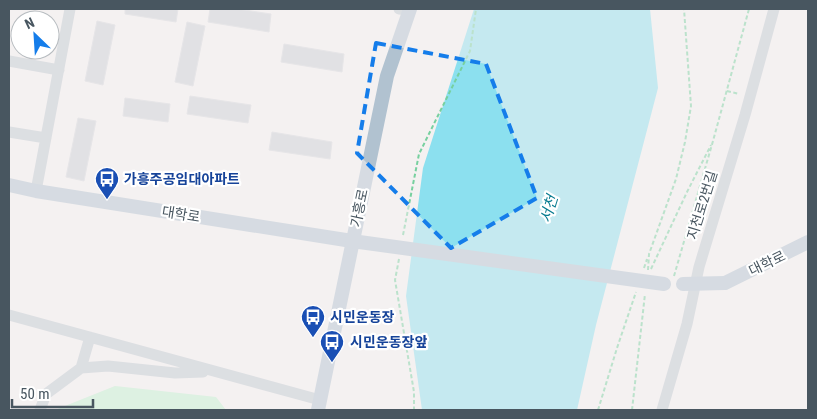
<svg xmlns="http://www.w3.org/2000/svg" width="817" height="419" font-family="'Roboto Condensed','Noto Sans KR',sans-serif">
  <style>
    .green { fill: #c0f1d0 }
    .water { fill: #8ce0ef }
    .building { fill: #cbcfd4; stroke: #d5d8dd }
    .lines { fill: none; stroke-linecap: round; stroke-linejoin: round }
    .path { stroke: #77d09f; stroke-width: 2; stroke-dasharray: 4 2.5; stroke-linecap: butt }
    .minor { stroke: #bfc9d1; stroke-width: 11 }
    .major { stroke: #b1c2d0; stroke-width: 14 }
    .major-bridge { stroke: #b1c2d0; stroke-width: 14 }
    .marked { fill: none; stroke: #157dea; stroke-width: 4; stroke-dasharray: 10 6; stroke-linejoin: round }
    .labels { text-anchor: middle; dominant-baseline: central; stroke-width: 4.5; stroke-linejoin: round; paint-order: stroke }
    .transit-label { font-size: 14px; font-weight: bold; fill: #164399; stroke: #fff; text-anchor: start }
    .street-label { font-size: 14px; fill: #485660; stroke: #fff }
    .water-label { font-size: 15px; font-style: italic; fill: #0b7d92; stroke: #fff }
  </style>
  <rect width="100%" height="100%" fill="#f4f1f1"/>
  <path class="green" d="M 115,386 L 216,397 L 226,410 L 55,410 Z"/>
  <path class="water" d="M 474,9 L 650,9 L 658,88 L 596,325 L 577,410 L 422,410 L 406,296 L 423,168 Z"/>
  <path class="building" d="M 125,9 L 178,9 L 176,22 L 125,14 Z
    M 210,9 L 238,9 L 271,14 L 269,32 L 208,22 Z
    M 97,21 L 115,25 L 103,85 L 85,81 Z
    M 187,22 L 205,26 L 193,86 L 175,82 Z
    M 284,44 L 344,54 L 342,72 L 281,62 Z
    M 190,96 L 251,105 L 248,123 L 187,114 Z
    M 125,98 L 170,104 L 168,122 L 123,116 Z
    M 78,118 L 96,121 L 84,181 L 66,177 Z
    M 272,132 L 332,142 L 330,159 L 269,150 Z"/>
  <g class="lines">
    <path class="path" d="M 727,91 L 739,94
      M 690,219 L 702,223
      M 403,235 L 419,154 L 470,51 L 476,9
      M 399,259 L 395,280 L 414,392 L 414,410
      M 644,268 L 647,259
      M 651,269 L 687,192 L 711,145
      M 648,270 L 649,254 L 676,179 L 685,142 L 691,106 L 684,9
      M 674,276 L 713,141 L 749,9
      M 598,410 L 617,348 L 636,292
      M 632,410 L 645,294"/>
    <path class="minor" d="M 399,9 L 410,10
      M 9,61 L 59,70
      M 9,132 L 46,138
      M 36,191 L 70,9
      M 9,315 L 320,400
      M 81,368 L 90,337
      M 40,410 L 46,394 L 81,368 L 108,366 L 175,373 L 203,372
      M 662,410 L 687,324 L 699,267 L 745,115 L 774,9"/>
    <path class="major" d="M 9,185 L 36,191 L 352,241
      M 725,283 L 808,242
      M 318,410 L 387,76 L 410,9"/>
    <path class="major-bridge" d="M 352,241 L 664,284
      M 683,284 L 725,283"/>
  </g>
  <path d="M0 0H817V419H0ZM 376,43 L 486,64 L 537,198 L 451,248 L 357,153 Z" fill="#f4f1f1" fill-opacity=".55" fill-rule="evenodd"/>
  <path class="marked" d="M 376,43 L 486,64 L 537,198 L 451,248 L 357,153 Z"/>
  <defs>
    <g id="bus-pin" transform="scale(1.25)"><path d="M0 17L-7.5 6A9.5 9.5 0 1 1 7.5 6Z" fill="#1a4fb4" stroke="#fff"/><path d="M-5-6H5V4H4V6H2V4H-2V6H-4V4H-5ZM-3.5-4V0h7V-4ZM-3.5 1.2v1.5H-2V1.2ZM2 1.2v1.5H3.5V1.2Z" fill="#fff"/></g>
  </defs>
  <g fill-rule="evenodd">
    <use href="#bus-pin" x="107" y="179"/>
    <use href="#bus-pin" x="313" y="317"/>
    <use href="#bus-pin" x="332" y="342"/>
  </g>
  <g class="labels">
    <g class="transit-label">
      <text x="124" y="179">가흥주공임대아파트</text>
      <text x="330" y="317">시민운동장</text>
      <text x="350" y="342">시민운동장앞</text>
    </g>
    <g class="street-label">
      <text transform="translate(702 205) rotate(-73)">지천로2번길</text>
      <text transform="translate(359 208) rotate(-78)">가흥로</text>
      <text transform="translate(181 214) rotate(9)">대학로</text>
      <text transform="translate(767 263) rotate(-26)">대학로</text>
    </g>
    <g class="water-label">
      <text transform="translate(549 209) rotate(-73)">서천</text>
    </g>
  </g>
  <rect width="817" height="419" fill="none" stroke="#485660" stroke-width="20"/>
  <g transform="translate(35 35) rotate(335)"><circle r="24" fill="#ffffff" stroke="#b6bbbf"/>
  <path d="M0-4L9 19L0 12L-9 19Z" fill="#157dea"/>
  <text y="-8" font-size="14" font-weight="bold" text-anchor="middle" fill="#485660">N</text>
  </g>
  <path d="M12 399v8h81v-8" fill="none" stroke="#485660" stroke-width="2.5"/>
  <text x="20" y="399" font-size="15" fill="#485660" stroke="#ffffff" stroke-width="4" paint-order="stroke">50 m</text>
</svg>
